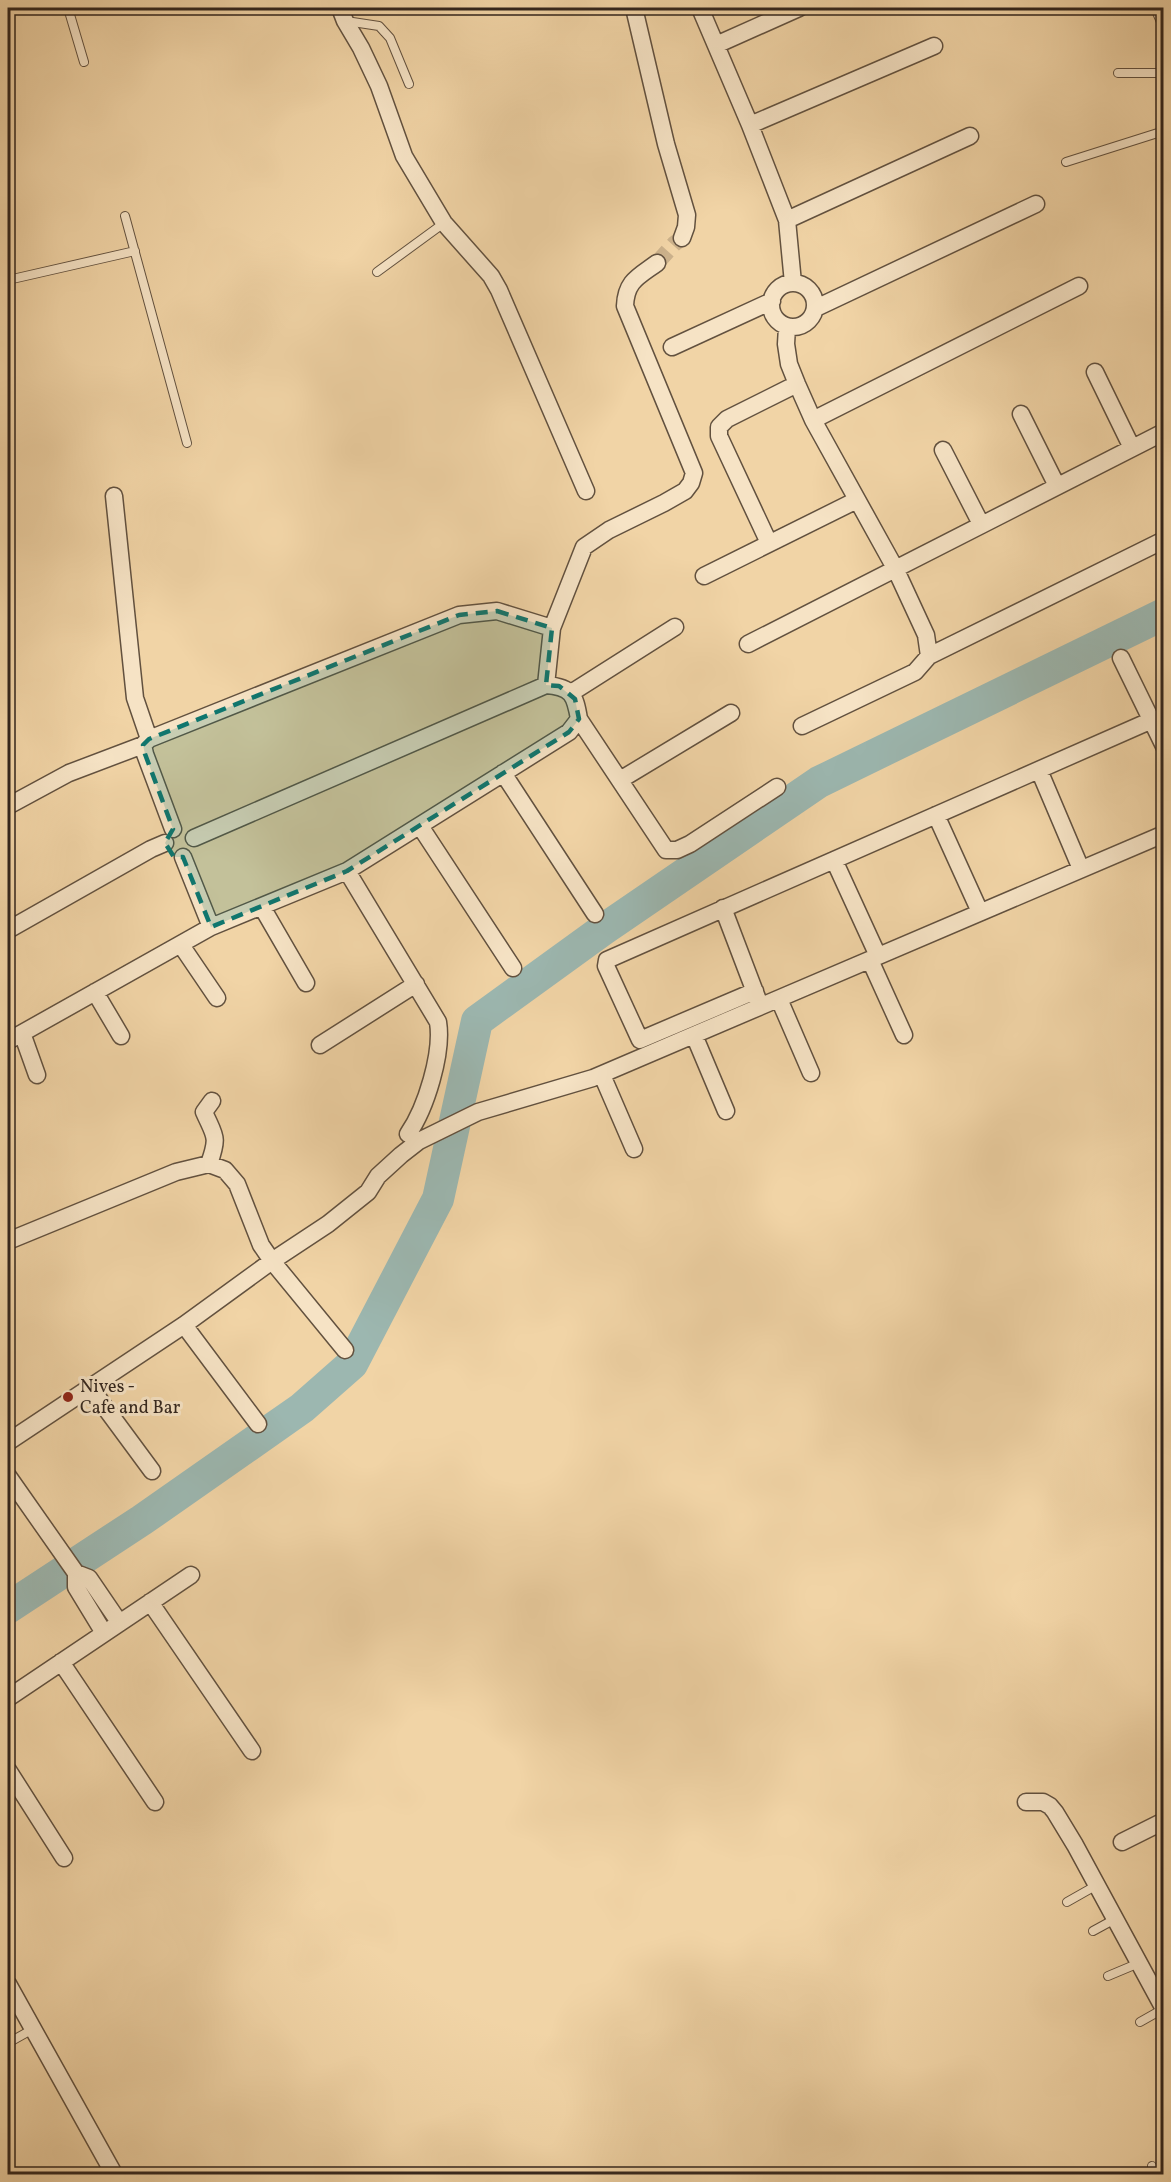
<svg xmlns="http://www.w3.org/2000/svg" width="1171" height="2182" font-family="Vollkorn,serif">
  <style>
    .lines { fill: none; stroke-linecap: round; stroke-linejoin: round }
    .river { stroke: #9cb7b0; stroke-width: 32 }
    .street-tunnel { stroke: #cbb18b; stroke-width: 16; stroke-dasharray: 16 8; stroke-linecap: butt }
    .lane-casing { stroke: #62513f; stroke-width: 10 }
    .street-casing { stroke: #62513f; stroke-width: 19 }
    .lane { stroke: #f6e3c5; stroke-width: 8 }
    .street { stroke: #f6e3c5; stroke-width: 16 }
    .marked { fill: #0f766e; fill-opacity: 0.2; stroke: #0f766e; stroke-width: 4.5; stroke-dasharray: 12 8; stroke-linejoin: round }
    .poi-dot { fill: #8f2418; stroke: #f6e3c5; stroke-width: 2 }
    .labels { text-anchor: middle; dominant-baseline: central; stroke-width: 6; stroke-linejoin: round; paint-order: stroke }
    .poi-label { font-size: 18px; fill: #32251d; stroke: #f6e3c5; text-anchor: start }
  </style>
  <rect width="100%" height="100%" fill="#f1d4a6"/>
  <filter id="stains"><feTurbulence type="fractalNoise" baseFrequency=".00333" numOctaves="4"/><feColorMatrix values="0 0 0 0 .2 0 0 0 0 .09 0 0 0 0 .02 0 0 0 .5 -.17"/></filter>
  <radialGradient id="worn" r=".72"><stop offset=".6" stop-color="#630" stop-opacity="0"/><stop offset="1" stop-color="#630" stop-opacity=".3"/></radialGradient>
  <g class="lines">
    <path class="river" d="M 8,1608 L 142,1520 L 302,1408 L 352,1364 L 438,1199 L 477,1021 L 604,929 L 819,782 L 1164,614"/>
    <path class="street-tunnel" d="M 657,263 L 674,244 L 682,238"/>
    <g class="lane-casing">
      <path id="lane" d="M 68,8 L 84,62
        M 1155,8 L 1164,29
        M 346,21 L 379,26 L 390,38 L 409,84
        M 1118,73 L 1164,73
        M 1066,162 L 1164,131
        M 125,216 L 187,443
        M 377,272 L 444,223
        M 8,280 L 135,251
        M 1067,1902 L 1097,1885
        M 1093,1931 L 1115,1919
        M 1108,1976 L 1139,1963
        M 1140,2022 L 1163,2009
        M 8,2043 L 33,2029
        M 1152,2166 L 1155,2174"/>
    </g>
    <g class="street-casing">
      <path id="street" d="M 340,8 L 345,21 L 361,48 L 379,86 L 404,156 L 444,223 L 491,276 L 499,290 L 586,491
        M 634,8 L 666,144 L 687,215 L 686,227 L 682,238
        M 700,8 L 750,125 L 787,220 L 793,283
        M 716,45 L 799,8
        M 750,125 L 934,46
        M 787,220 L 970,136
        M771 305a22 22 0 1 1 44 0a22 22 0 1 1-44 0Z
        M 816,308 L 1036,204
        M 787,327 L 786,344 L 789,364 L 797,384 L 813,420 L 895,568 L 926,635 L 929,656 L 915,672 L 802,726
        M 672,347 L 772,301
        M 1095,372 L 1132,448
        M 1021,414 L 1057,486
        M 813,420 L 1079,286
        M 943,450 L 981,524
        M 114,496 L 135,698 L 149,739
        M 769,543 L 719,436 L 719,427 L 727,419 L 797,384
        M 704,576 L 857,500
        M 748,644 L 1164,432
        M 929,656 L 1164,540
        M 1121,658 L 1164,746
        M 546,685 L 552,628 L 584,547 L 609,530 L 664,503 L 685,491 L 691,483 L 694,473 L 625,306 C 626,281 638,277 657,263
        M 571,693 L 675,627
        M 579,719 L 666,850 L 677,850 L 690,844 L 777,787
        M 1039,770 L 1081,869
        M 503,773 L 595,914
        M 620,780 L 731,713
        M 8,806 L 69,773 L 143,745
        M 936,815 L 980,912
        M 420,826 L 513,968
        M 173,829 L 145,754 L 143,745 L 149,739 L 459,615 L 497,611 L 552,628
        M 194,838 L 546,685 C 572,687 575,695 579,719 L 569,732 L 347,871
        M 183,857 L 211,927 L 347,871 L 438,1022 C 443,1053 426,1108 408,1134
        M 834,860 L 878,956
        M 262,907 L 306,983
        M 723,908 L 758,1000
        M 8,930 L 151,849 L 165,843
        M 181,945 L 217,998
        M 870,960 L 904,1035
        M 755,991 L 640,1040 L 606,966 L 607,960 L 1152,720
        M 95,992 L 121,1036
        M 779,999 L 811,1073
        M 22,1033 L 37,1075
        M 694,1035 L 726,1111
        M 8,1041 L 211,927
        M 320,1045 L 416,984
        M 602,1075 L 634,1149
        M 209,1164 C 219,1136 215,1137 204,1112 L 212,1101
        M 8,1241 L 176,1172 L 209,1164 L 225,1170 L 237,1184 L 261,1245 L 272,1261 L 345,1350
        M 184,1325 L 258,1424
        M 90,1387 L 152,1471
        M 8,1442 L 184,1325 L 272,1261 L 328,1224 L 368,1192 L 378,1176 L 401,1155 L 419,1141 L 478,1112 L 593,1078 L 1164,834
        M 8,1476 L 76,1573 L 76,1587 L 104,1633
        M 76,1573 L 89,1578 L 119,1622
        M 150,1602 L 252,1751
        M 61,1662 L 155,1802
        M 8,1698 L 191,1575
        M 8,1770 L 64,1858
        M 1026,1802 L 1043,1802 L 1050,1806 L 1055,1812 L 1075,1845 L 1164,2009
        M 1122,1842 L 1164,1821
        M 8,1984 L 114,2174"/>
    </g>
    <use href="#lane" class="lane"/>
    <use href="#street" class="street"/>
  </g>
  <path class="marked" d="M 497,611 L 552,628 L 546,685 L 559,686 L 575,699 L 579,719 L 569,732 L 347,871 L 211,927 L 183,857 L 174,857 L 165,843 L 173,829 L 145,754 L 143,745 L 149,739 L 459,615 Z"/>
  <circle class="poi-dot" cx="68" cy="1397" r="6"/>
  <g class="labels">
    <g class="poi-label">
      <text x="80" y="1387">Nives -<tspan x="80" dy="21">Cafe and Bar</tspan></text>
    </g>
  </g>
  <rect width="1171" height="2182" fill="none" stroke="#f1d4a6" stroke-width="30"/>
  <rect x="9" y="9" width="1153" height="2164" fill="none" stroke="#32251d" stroke-width="3"/>
  <rect x="15" y="15" width="1141" height="2152" fill="none" stroke="#32251d" stroke-width="1.5"/>
  <rect width="100%" height="100%" filter="url(#stains)"/>
  <rect width="100%" height="100%" fill="url(#worn)"/>
</svg>
